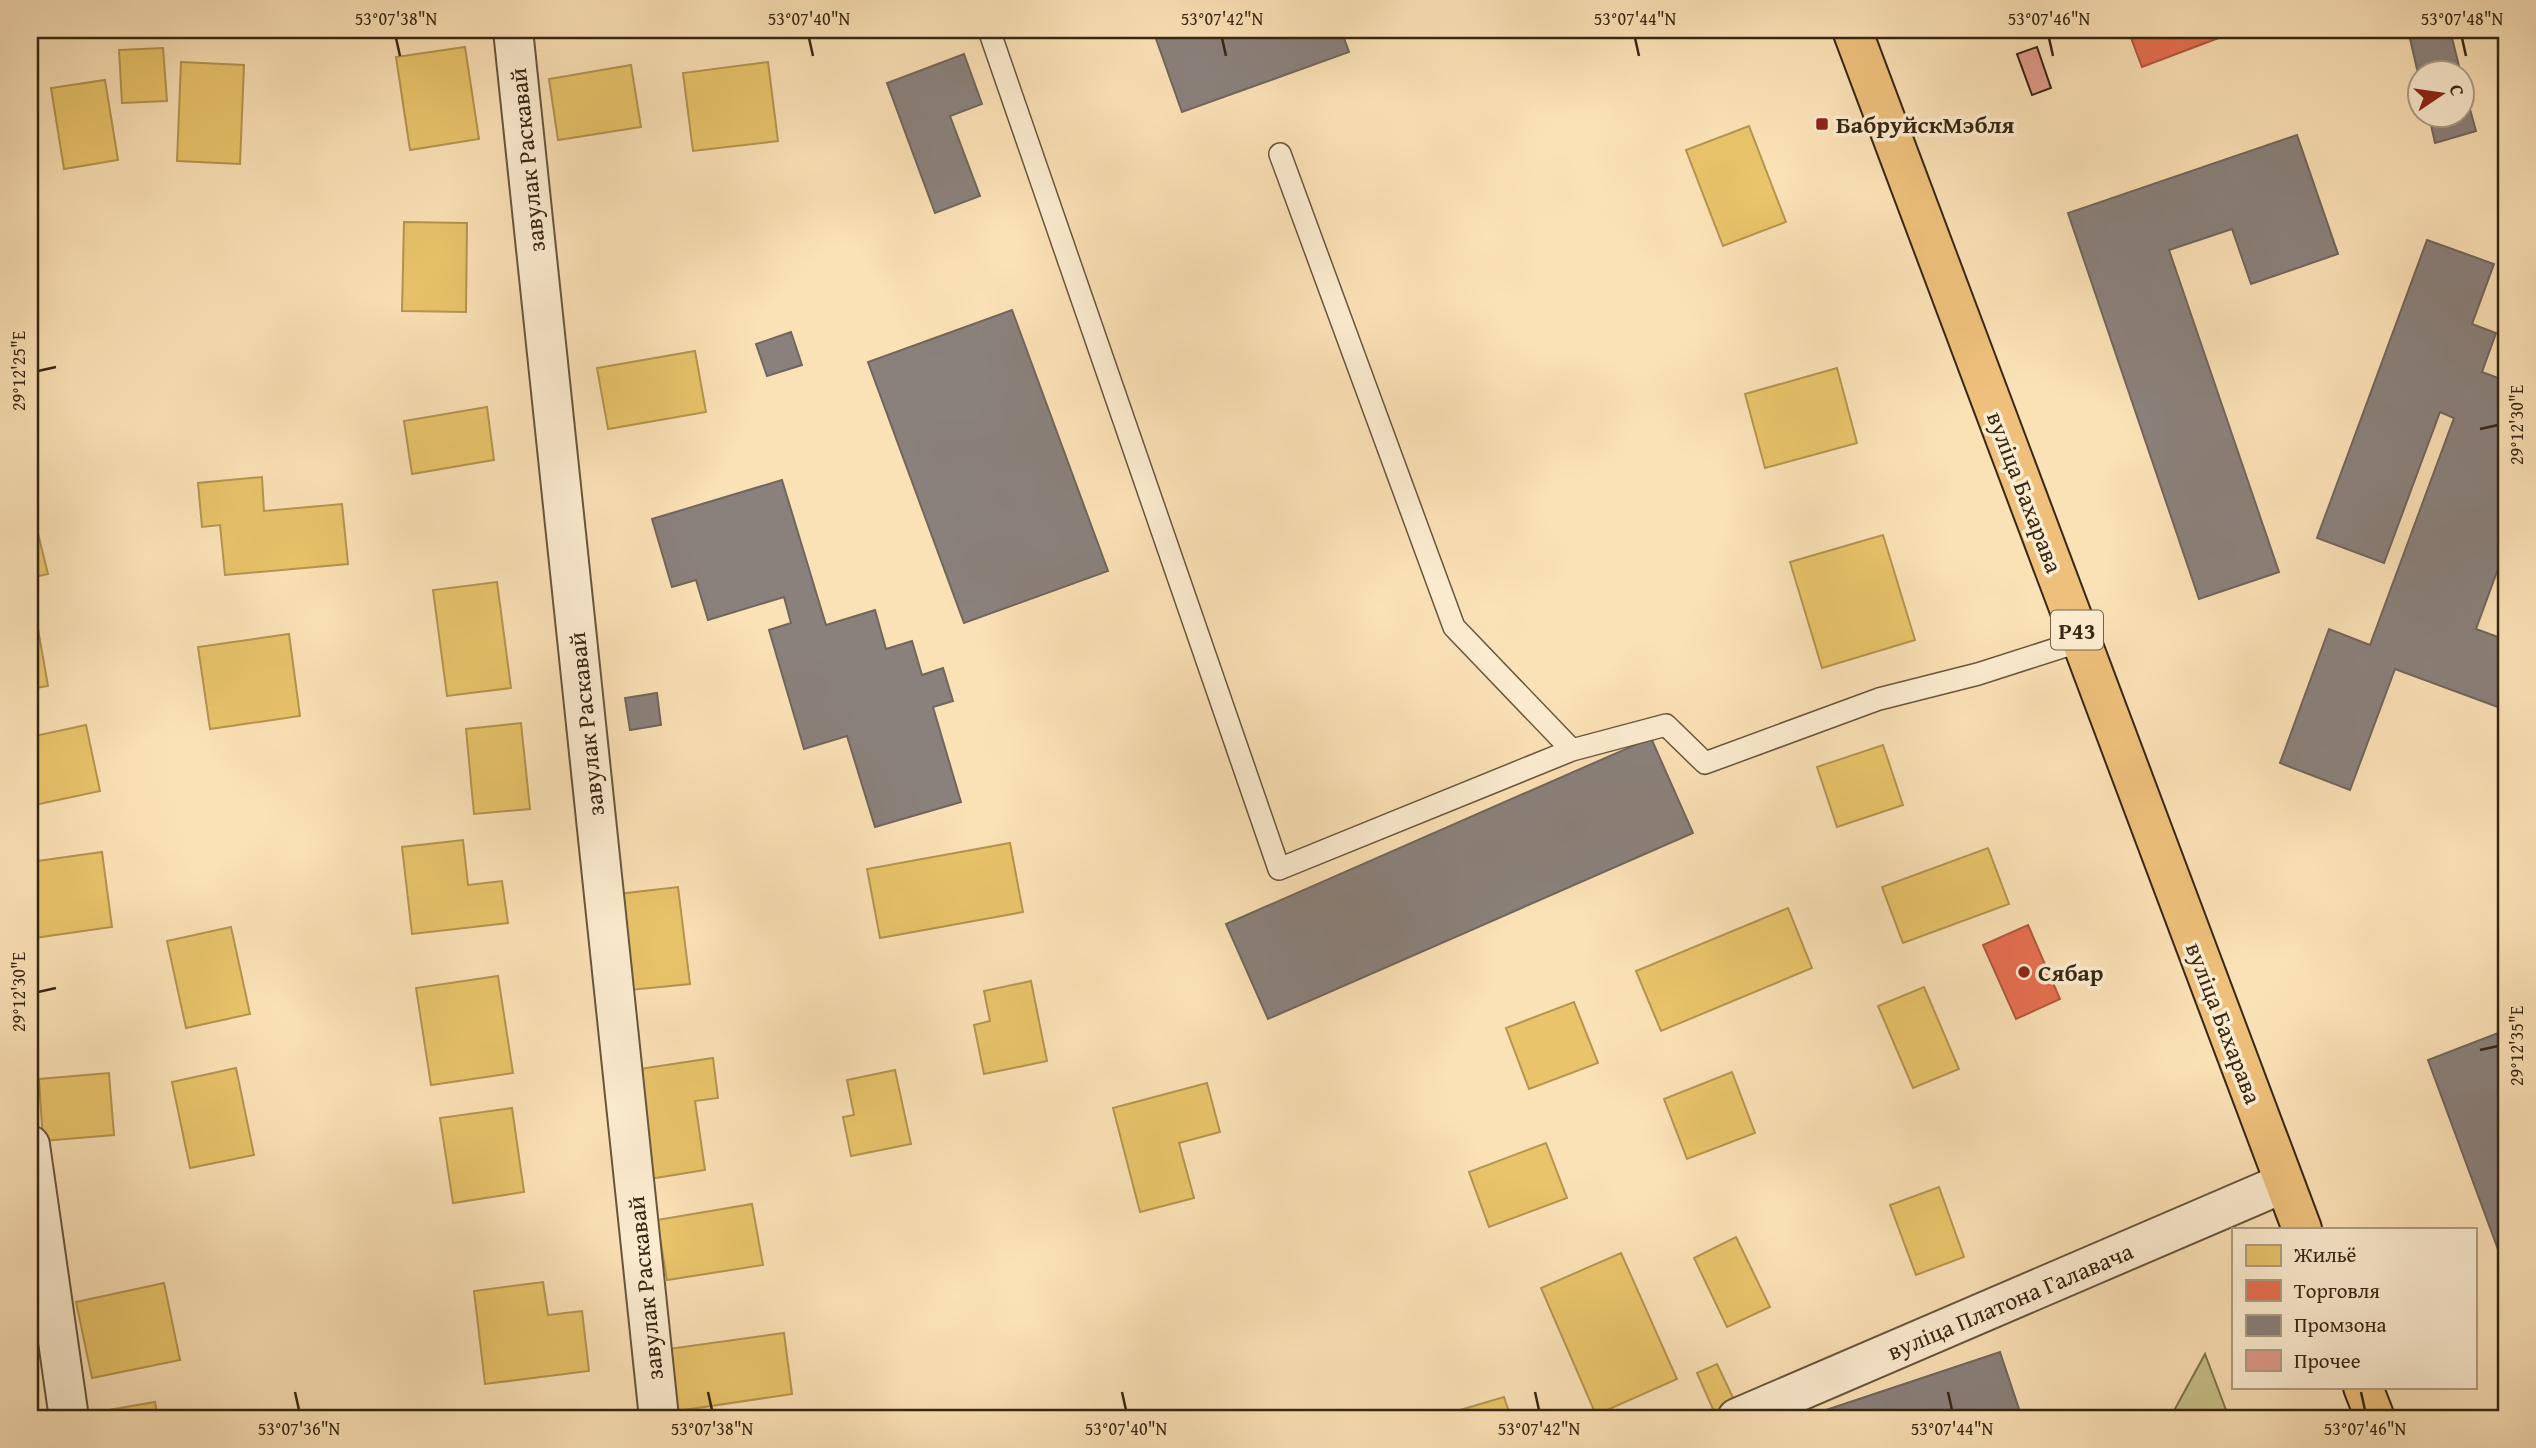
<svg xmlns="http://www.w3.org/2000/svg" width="2536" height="1448" font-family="'Gentium Book Plus',serif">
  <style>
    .green { fill: #c7c088; stroke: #7f744e; stroke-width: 2 }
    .homes { fill: #e9c46a; stroke: #b49550; stroke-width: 2 }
    .shops { fill: #e76f51; stroke: #b2593e; stroke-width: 2 }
    .industry { fill: #8a817c; stroke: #71665c; stroke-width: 2 }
    .building { fill: #e09a8b; stroke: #372713; stroke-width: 2 }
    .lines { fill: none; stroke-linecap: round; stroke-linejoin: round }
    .lane-casing { stroke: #68563c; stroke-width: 24 }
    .street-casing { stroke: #68563c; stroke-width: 42 }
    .primary-casing { stroke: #372713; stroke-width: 42 }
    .lane { stroke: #fcecd0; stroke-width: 21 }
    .street { stroke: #fcecd0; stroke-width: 38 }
    .primary { stroke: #eec07b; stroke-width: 38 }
    .ticks { fill: none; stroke: #372713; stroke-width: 2.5 }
    .poi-dot { fill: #8f2418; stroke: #fcecd0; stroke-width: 2.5 }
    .labels { text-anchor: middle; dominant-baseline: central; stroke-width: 7; stroke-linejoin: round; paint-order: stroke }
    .shield { fill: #fcecd0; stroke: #72624c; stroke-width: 2 }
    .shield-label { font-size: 23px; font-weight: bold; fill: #372713 }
    .poi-label { font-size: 24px; font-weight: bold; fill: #372713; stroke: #fcecd0; text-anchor: start }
    .street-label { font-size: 24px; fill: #372713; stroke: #fcecd0 }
    .neatline { fill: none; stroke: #372713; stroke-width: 2.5 }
    .ticks-label { font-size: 18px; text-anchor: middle; fill: #372713 }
  </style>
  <rect width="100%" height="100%" fill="#fbe1b6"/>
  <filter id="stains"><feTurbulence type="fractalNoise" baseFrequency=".00286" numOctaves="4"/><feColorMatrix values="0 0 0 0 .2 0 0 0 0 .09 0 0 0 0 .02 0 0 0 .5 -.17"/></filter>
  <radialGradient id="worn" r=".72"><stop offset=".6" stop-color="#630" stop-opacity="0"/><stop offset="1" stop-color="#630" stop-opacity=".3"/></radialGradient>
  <path class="green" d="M 2205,1354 L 2229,1418 L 2170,1418 Z"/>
  <path class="homes" d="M 465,47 L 479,139 L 410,150 L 396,57 Z
    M 163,48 L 167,101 L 122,103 L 119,50 Z
    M 181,62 L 244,65 L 240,164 L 177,161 Z
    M 768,62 L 778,141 L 693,151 L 683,73 Z
    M 631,65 L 641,127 L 558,140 L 549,79 Z
    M 105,80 L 118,160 L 64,169 L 51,88 Z
    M 1749,126 L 1786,222 L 1723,246 L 1686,150 Z
    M 404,222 L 467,223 L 466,312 L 402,311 Z
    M 695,351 L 706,412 L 608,429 L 597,368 Z
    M 1837,368 L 1857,443 L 1765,468 L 1745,394 Z
    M 487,407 L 494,460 L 412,474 L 404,421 Z
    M 262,477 L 264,511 L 342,504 L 348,564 L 225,575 L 220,525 L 202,527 L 198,483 Z
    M 31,505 L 48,574 L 30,578 L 30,506 Z
    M 1883,535 L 1915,640 L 1822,668 L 1790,562 Z
    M 497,582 L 511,688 L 447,696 L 433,590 Z
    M 38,629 L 48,686 L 30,689 L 30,630 Z
    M 289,634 L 300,716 L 210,729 L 198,647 Z
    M 521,723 L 530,809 L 474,814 L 466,729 Z
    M 86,725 L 100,791 L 30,806 L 30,737 Z
    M 1883,745 L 1903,805 L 1837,827 L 1817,767 Z
    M 463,840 L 468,885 L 502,881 L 508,923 L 412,934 L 402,847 Z
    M 1010,843 L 1023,912 L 880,938 L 867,869 Z
    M 1988,848 L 2009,904 L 1903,943 L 1882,887 Z
    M 102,852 L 112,927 L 34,938 L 30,911 L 30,862 Z
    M 678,887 L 690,984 L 630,990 L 618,894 Z
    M 1788,908 L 1812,968 L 1661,1031 L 1636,971 Z
    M 231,927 L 250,1014 L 186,1028 L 167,941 Z
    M 498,976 L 513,1073 L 431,1085 L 416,988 Z
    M 1031,981 L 1047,1061 L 984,1074 L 974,1025 L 990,1021 L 984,991 Z
    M 1924,987 L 1959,1069 L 1913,1088 L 1878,1006 Z
    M 1574,1002 L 1598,1063 L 1529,1089 L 1506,1028 Z
    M 713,1058 L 718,1098 L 695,1101 L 705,1170 L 643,1180 L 626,1071 Z
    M 236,1068 L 254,1155 L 190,1168 L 172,1082 Z
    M 895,1070 L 911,1144 L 851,1156 L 843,1117 L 854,1115 L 847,1080 Z
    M 1732,1072 L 1755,1133 L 1687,1159 L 1664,1099 Z
    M 109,1073 L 114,1135 L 43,1141 L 39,1079 Z
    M 1207,1083 L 1220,1132 L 1179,1143 L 1194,1198 L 1140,1212 L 1113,1108 Z
    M 512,1108 L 524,1192 L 453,1203 L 440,1118 Z
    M 1546,1143 L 1567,1198 L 1489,1227 L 1469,1172 Z
    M 1939,1187 L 1964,1257 L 1916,1275 L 1890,1205 Z
    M 752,1204 L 763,1265 L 667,1280 L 657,1220 Z
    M 1736,1237 L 1770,1307 L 1727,1327 L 1694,1258 Z
    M 1621,1253 L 1677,1379 L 1596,1415 L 1541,1288 Z
    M 543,1282 L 548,1315 L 582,1311 L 589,1371 L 485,1384 L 474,1291 Z
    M 164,1283 L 180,1360 L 92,1378 L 76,1302 Z
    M 784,1333 L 792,1394 L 670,1412 L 661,1350 Z
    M 1717,1364 L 1736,1404 L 1715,1414 L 1697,1373 Z
    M 1504,1397 L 1511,1418 L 1462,1418 L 1460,1410 Z
    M 155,1402 L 158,1418 L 103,1418 L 102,1411 Z"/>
  <path class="shops" d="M 2128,30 L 2236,30 L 2237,31 L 2142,67 Z
    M 2028,925 L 2060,999 L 2016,1019 L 1983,945 Z"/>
  <path class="industry" d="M 1162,30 L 1341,30 L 1349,52 L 1182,112 L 1154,33 Z
    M 2408,30 L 2450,30 L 2461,74 L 2420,74 L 2420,82 Z
    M 964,54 L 982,104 L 950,116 L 980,196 L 935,213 L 887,83 Z
    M 2462,80 L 2476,131 L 2435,143 L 2429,116 L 2462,116 Z
    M 2297,135 L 2338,254 L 2251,284 L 2232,229 L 2169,250 L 2279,572 L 2199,599 L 2068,213 Z
    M 2427,240 L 2494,264 L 2472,324 L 2496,333 L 2482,372 L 2506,381 L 2506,547 L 2476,629 L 2506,640 L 2506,710 L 2395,669 L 2350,790 L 2280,763 L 2329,629 L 2370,645 L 2454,418 L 2440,412 L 2384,563 L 2317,538 Z
    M 1012,310 L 1108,571 L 964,623 L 868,362 Z
    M 791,332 L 802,365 L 767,376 L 756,344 Z
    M 782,480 L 826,625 L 875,610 L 886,649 L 912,641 L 922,675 L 943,668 L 953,701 L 933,707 L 961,802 L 875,827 L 847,736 L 804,749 L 769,630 L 791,623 L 784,597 L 708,620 L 696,580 L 672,587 L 652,519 Z
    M 657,693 L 661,725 L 630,730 L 625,698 Z
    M 1651,738 L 1693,833 L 1268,1019 L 1226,924 Z
    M 2506,1030 L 2506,1271 L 2428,1060 Z
    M 2000,1352 L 2022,1418 L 1802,1418 Z"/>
  <path class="building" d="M 2037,47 L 2051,88 L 2032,95 L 2017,54 Z"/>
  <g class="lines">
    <g class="lane-casing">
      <path id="lane" d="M 989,30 L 1279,869 L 1572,750
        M 1280,154 L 1454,627 L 1572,750 L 1666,725 L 1705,763 L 1879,699 L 1978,674 L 2081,641"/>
    </g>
    <g class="street-casing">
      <path id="street" d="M 513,30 L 659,1418
        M 30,1145 L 69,1418
        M 1737,1418 L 2284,1183"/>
    </g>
    <g class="primary-casing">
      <path id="primary" d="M 1852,30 L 2302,1229
        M 2363,1387 L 2375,1418"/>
    </g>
    <use href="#lane" class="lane"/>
    <use href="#street" class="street"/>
    <use href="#primary" class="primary"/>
  </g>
  <path class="ticks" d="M 396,38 L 400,56M 809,38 L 813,56M 1222,38 L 1226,56M 1635,38 L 1639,56M 2049,38 L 2053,56M 2462,38 L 2466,56M 38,371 L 56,367M 2480,429 L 2498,425M 38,992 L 56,988M 2480,1050 L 2498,1046M 295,1392 L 299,1410M 708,1392 L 712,1410M 1122,1392 L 1126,1410M 1535,1392 L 1539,1410M 1948,1392 L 1952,1410M 2361,1392 L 2365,1410"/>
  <g class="poi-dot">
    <rect x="1815" y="117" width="14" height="14" rx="3.5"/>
    <circle cx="2024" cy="972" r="7"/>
  </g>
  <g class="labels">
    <rect class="shield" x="2051" y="610.5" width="52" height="39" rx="5"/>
    <g class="shield-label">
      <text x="2077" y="630">Р43</text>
    </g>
    <g class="poi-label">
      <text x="1836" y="124">БабруйскМэбля</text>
      <text x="2038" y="972">Сябар</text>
    </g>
    <g class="street-label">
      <text transform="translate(527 160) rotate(-96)">завулак Раскавай</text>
      <text transform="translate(2025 492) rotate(69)">вуліца Бахарава</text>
      <text transform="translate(586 724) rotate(-96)">завулак Раскавай</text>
      <text transform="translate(2224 1023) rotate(69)">вуліца Бахарава</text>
      <text transform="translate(645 1288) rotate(-96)">завулак Раскавай</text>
      <text transform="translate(2010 1301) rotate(-23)">вуліца Платона Галавача</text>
    </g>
  </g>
  <rect width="2536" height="1448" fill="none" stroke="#fbe1b6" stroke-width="77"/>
  <rect x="2232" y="1228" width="245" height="161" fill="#fcecd0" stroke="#ad9d84" stroke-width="2"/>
  <rect x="2246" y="1245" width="35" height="21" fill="#e9c46a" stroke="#ad9d84" stroke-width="2"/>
  <text x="2294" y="1262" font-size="21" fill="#372713">Жильё</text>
  <rect x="2246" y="1280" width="35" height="21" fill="#e76f51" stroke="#ad9d84" stroke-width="2"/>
  <text x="2294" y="1298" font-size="21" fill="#372713">Торговля</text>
  <rect x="2246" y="1315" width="35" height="21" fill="#8a817c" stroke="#ad9d84" stroke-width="2"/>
  <text x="2294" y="1332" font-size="21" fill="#372713">Промзона</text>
  <rect x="2246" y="1350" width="35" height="21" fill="#e09a8b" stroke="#ad9d84" stroke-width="2"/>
  <text x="2294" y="1368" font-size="21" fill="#372713">Прочее</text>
  <g transform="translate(2441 94) rotate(77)"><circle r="33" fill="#fcecd0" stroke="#ad9d84" stroke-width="2"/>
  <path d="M0-5L12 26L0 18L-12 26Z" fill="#8f2418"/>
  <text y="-10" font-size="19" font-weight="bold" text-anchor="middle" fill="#372713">С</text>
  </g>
  <rect x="38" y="38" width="2460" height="1372" class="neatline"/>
  <g class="ticks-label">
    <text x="396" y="25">53°07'38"N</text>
    <text x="809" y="25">53°07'40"N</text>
    <text x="1222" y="25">53°07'42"N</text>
    <text x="1635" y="25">53°07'44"N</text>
    <text x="2049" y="25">53°07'46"N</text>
    <text x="2462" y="25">53°07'48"N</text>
    <text transform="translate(19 371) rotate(-90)" y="6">29°12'25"E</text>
    <text transform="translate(2517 425) rotate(-90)" y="6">29°12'30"E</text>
    <text transform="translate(19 992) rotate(-90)" y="6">29°12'30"E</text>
    <text transform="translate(2517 1046) rotate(-90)" y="6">29°12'35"E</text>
    <text x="299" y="1435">53°07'36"N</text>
    <text x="712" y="1435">53°07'38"N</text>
    <text x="1126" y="1435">53°07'40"N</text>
    <text x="1539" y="1435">53°07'42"N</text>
    <text x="1952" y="1435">53°07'44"N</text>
    <text x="2365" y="1435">53°07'46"N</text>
  </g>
  <rect width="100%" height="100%" filter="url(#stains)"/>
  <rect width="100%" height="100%" fill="url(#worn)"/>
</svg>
